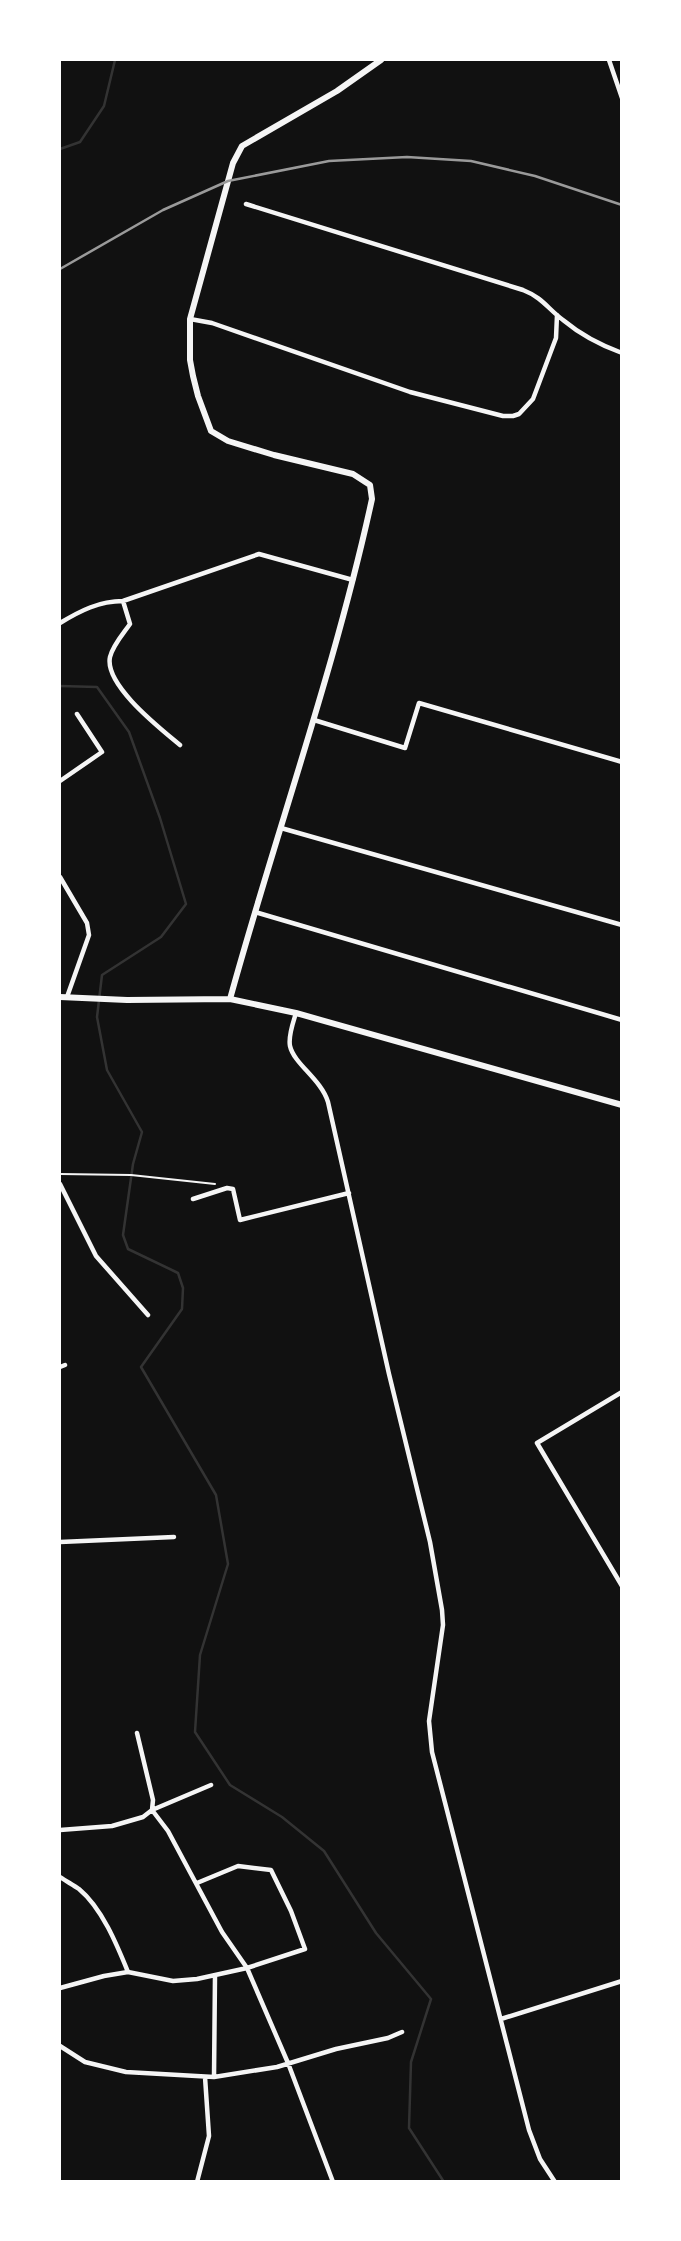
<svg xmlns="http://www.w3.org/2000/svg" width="681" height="2241" font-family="'Libre Baskerville',serif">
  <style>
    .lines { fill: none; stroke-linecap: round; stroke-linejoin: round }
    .stream { stroke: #333; stroke-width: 2.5 }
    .path { stroke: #f5f5f5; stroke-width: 2 }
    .minor { stroke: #f5f5f5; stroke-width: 4.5 }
    .tertiary { stroke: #f5f5f5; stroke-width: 6 }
    .rail { stroke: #9a9a9a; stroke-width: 2.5 }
  </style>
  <rect width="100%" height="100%" fill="#111"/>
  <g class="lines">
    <path class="stream" d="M 60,149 L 80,142 L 104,106 L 115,60
      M 60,686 L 97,687 L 129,732 L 160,818 L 186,904 L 161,937 L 102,975 L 97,1017 L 107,1070 L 142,1132 L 133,1164 L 123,1235 L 128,1249 L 178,1273 L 183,1288 L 182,1309 L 141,1367 L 216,1495 L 228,1564 L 200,1655 L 195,1732 L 230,1785 L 282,1817 L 324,1851 L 376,1933 L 431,1999 L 411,2062 L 409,2128 L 444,2182"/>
    <path class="path" d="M 60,1174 L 131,1175 L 215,1184"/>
    <path class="minor" d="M 609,60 L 622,98
      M 246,204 L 523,290 C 543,298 547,308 563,320 C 581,335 600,345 622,353
      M 190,319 L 212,323 L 410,392 L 503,416 L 513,416 L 519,414 L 533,399 L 556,338 L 557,315
      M 123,601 L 130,624 C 123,634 113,645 110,657 C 104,685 161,729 180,745
      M 60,623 C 80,611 99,601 123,601 L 259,554 L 353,580
      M 314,720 L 405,748 L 419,703 L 622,762
      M 60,781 L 102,752 L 77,714
      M 281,828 L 622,925
      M 60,877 L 87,923 L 89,935 L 67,997
      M 255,912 L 622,1020
      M 296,1013 C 293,1023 288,1036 290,1046 C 294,1064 321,1079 328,1102 L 389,1374 L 430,1542 L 442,1610 L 443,1625 L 429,1721 L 432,1752 L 529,2130 L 540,2159 L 555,2182
      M 60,1184 L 96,1256 L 148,1315
      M 193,1199 L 227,1188 L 233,1189 L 240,1220 L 349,1193
      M 60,1367 L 65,1365
      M 622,1392 L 537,1443 L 622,1586
      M 60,1542 L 174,1537
      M 137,1733 L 153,1800 L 152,1810 L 168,1831 L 222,1932 L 247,1968 L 288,2063 L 333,2182
      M 60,1830 L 112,1826 L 143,1817 L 152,1810 L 211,1785
      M 60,1877 C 66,1881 73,1885 79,1889 C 102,1908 117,1945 128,1972
      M 60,1988 L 104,1976 L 128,1972 L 173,1981 L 197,1979 L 247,1968 L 305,1949 L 291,1911 L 271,1870 L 238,1866 L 197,1883
      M 501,2019 L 622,1981
      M 60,2046 L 85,2062 L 126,2072 L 214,2077 L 277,2067 L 336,2049 L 388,2038 L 402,2032
      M 214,2077 L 215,1976
      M 197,2182 L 209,2136 L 205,2077"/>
    <path class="tertiary" d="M 60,997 L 127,1000 L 230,999 L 296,1013 L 622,1105
      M 230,999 C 276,832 335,669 372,499 L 370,485 L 353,474 L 274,455 L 228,441 L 211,431 L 198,396 L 193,376 L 190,360 L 190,319 L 233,163 L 242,146 L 337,91 L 381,60"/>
    <path class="rail" d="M 60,269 L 163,210 L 228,181 L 329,161 L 407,157 L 471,161 L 535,176 L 622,205"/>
  </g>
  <rect width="681" height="2241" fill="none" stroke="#ffffff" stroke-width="122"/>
</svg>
